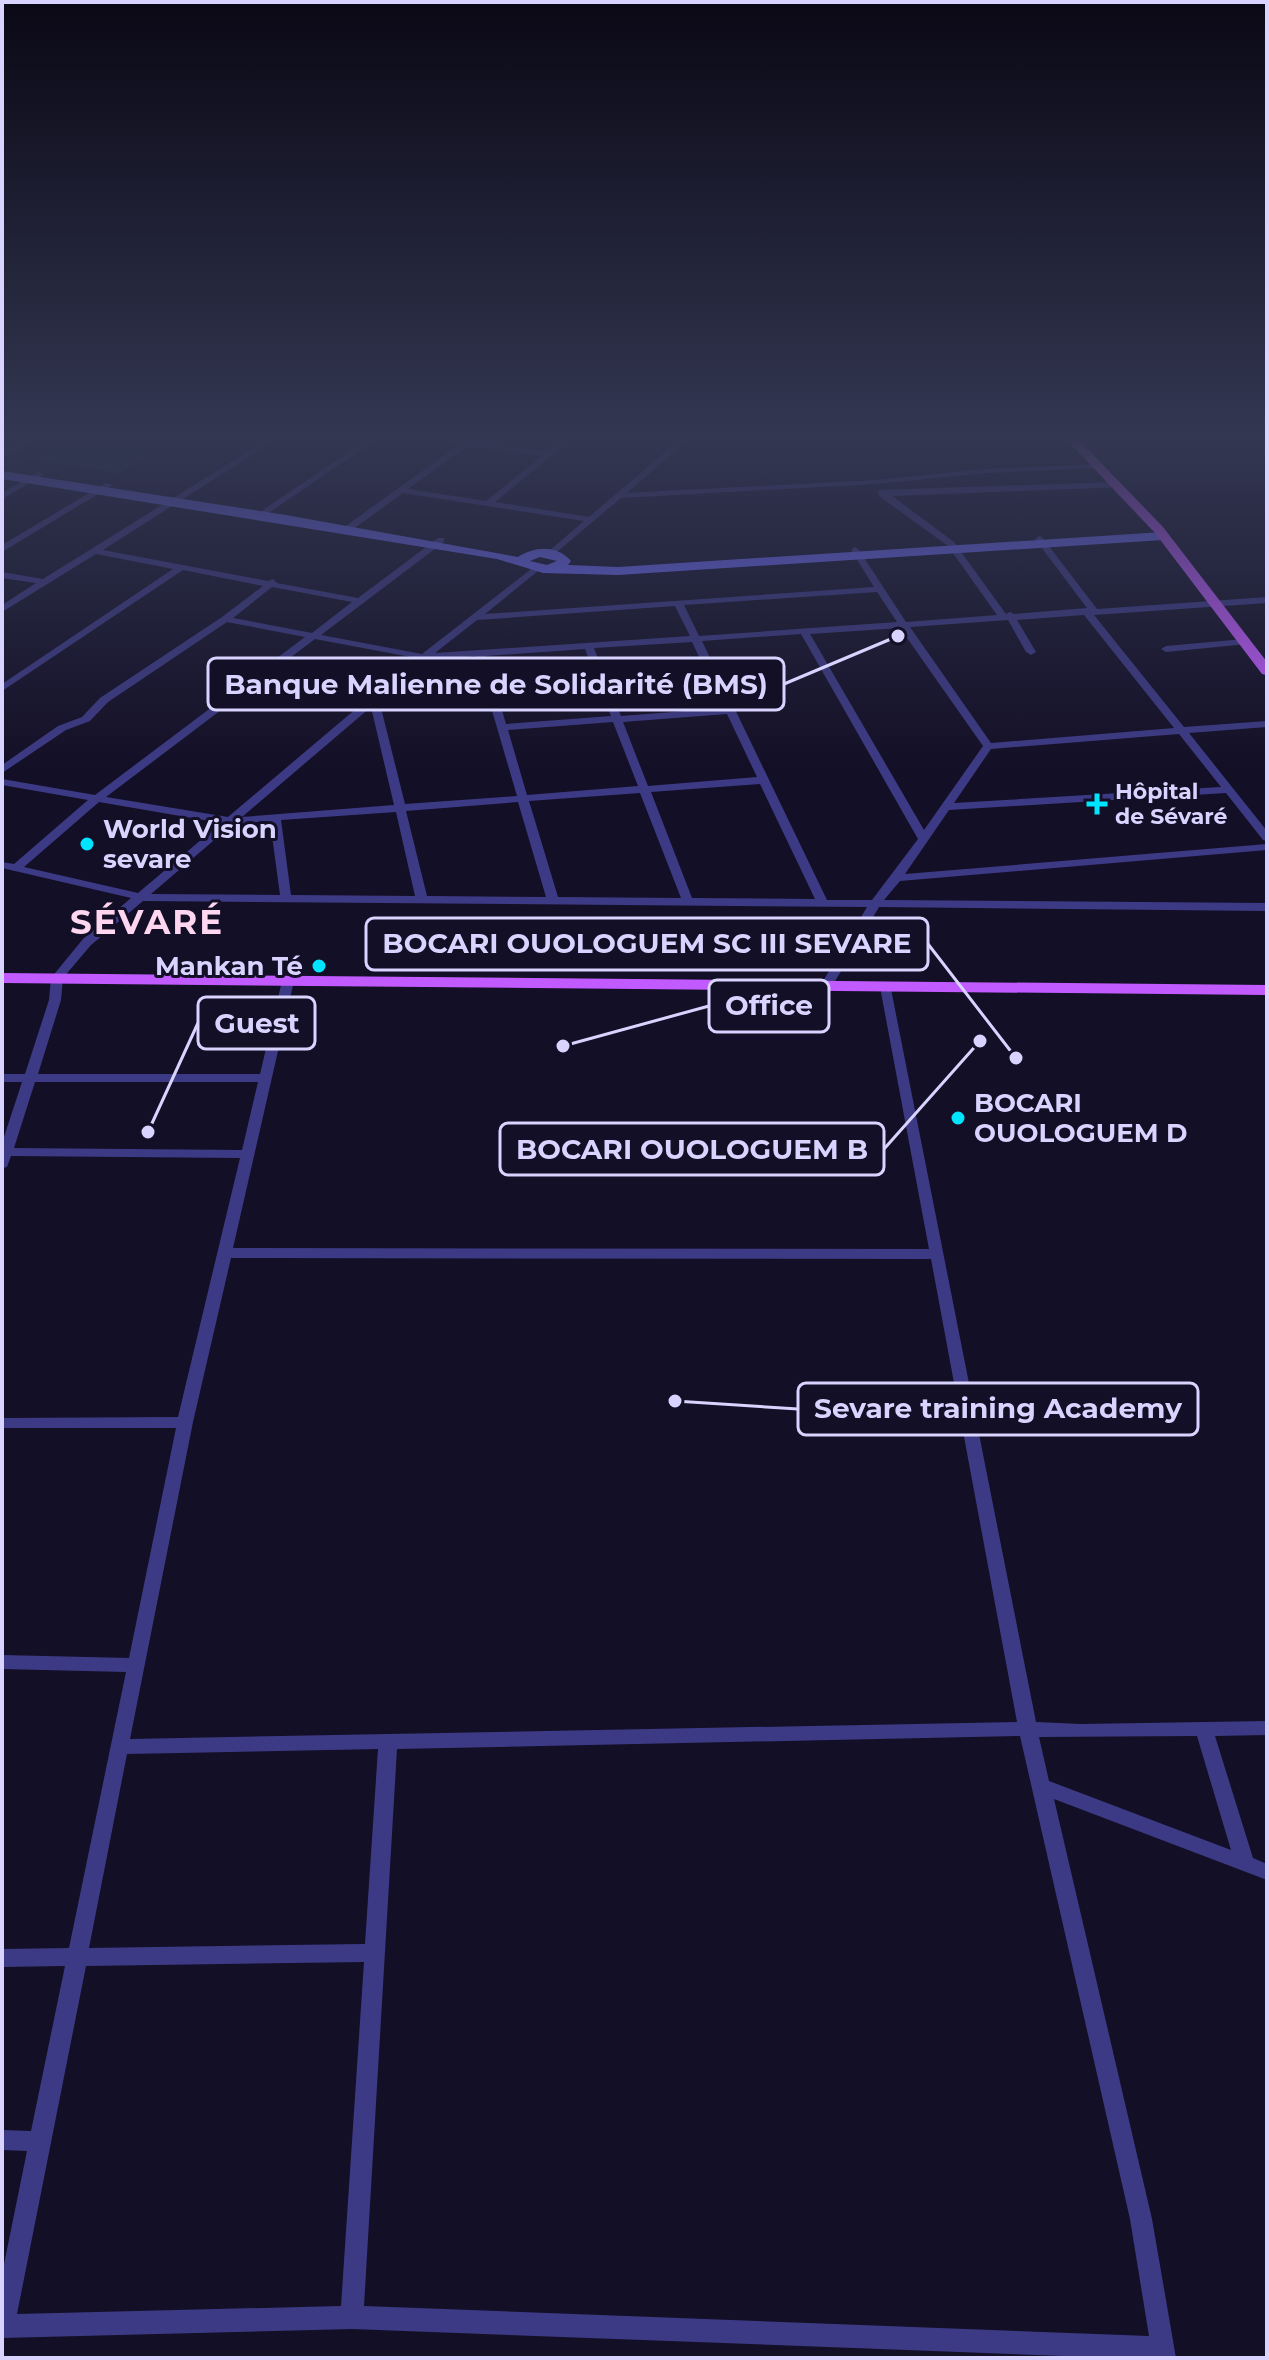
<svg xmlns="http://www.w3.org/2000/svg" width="1269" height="2360" font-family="Montserrat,sans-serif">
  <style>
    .green { fill: #12302f }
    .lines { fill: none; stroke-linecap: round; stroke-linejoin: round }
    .street { fill: #3d3a85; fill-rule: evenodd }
    .secondary { fill: #6f6bff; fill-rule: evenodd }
    .primary { fill: #c25bff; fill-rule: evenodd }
    .poi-dot { fill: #00e5ff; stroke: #130f26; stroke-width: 3 }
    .labels { text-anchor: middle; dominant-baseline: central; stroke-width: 6; stroke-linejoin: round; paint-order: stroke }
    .far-poi-label { font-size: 22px; font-weight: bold; fill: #d9d4ff; stroke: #130f26; text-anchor: start }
    .poi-label { font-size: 26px; font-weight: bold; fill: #d9d4ff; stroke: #130f26; text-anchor: start }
    .district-label { font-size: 34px; font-weight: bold; letter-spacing: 2px; fill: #ffd6f0; stroke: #130f26 }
    .leader { fill: none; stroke: #d9d4ff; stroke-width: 3 }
    .callout-dot { fill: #d9d4ff; stroke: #130f26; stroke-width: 3 }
    .callout { fill: #130f26; stroke: #d9d4ff; stroke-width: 3 }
    .callout-label { font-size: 28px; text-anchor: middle; font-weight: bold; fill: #d9d4ff }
  </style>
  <rect width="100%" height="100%" fill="#130f26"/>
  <path class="green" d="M 60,439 L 156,451 L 119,473 L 26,458 Z"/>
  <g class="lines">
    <path class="street" d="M 31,439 L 42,439 L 2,455 L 2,450 Z
      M 268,439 L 277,439 L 103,550 L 268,581 L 273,579 L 277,583 L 358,598 L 438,538 L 444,538 L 444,542 L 321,635 L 422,654 L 535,566 L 538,567 L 538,571 L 485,614 L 874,587 L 851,550 L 855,547 L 859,550 L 906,622 L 997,615 L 948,546 L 879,496 L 878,490 L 1118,482 L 1122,485 L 1121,487 L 892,496 L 954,542 L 1006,614 L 1010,612 L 1014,614 L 1087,608 L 1035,539 L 1039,536 L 1042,537 L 1097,609 L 1267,597 L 1267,603 L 1094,615 L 1184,727 L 1267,721 L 1267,727 L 1189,733 L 1267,831 L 1267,841 L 1263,840 L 1226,793 L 949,810 L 905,874 L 1267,844 L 1267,850 L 900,881 L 884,900 L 1267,903 L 1267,911 L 879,907 L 831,988 L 825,992 L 819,988 L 867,907 L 143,901 L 91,945 L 63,978 L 61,1000 L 38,1074 L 260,1074 L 282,981 L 288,977 L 294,981 L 233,1248 L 929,1249 L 880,987 L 882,984 L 890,984 L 1036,1722 L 1081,1724 L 1267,1721 L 1267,1735 L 1215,1736 L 1253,1858 L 1267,1864 L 1267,1880 L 1054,1799 L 1152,2219 L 1176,2358 L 1117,2358 L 352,2329 L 2,2338 L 2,2274 L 27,2151 L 2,2150 L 2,2130 L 31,2131 L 65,1966 L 2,1967 L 2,1949 L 69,1948 L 126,1672 L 2,1669 L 2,1655 L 129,1658 L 176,1428 L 2,1428 L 2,1418 L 178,1417 L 240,1158 L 11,1156 L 7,1167 L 2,1168 L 2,1143 L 22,1082 L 2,1082 L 2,1074 L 25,1074 L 49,1000 L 51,978 L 83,939 L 131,898 L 2,868 L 2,862 L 14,864 L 88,800 L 2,785 L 2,779 L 95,795 L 305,637 L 227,622 L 108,702 L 90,721 L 66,730 L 2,773 L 2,765 L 58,726 L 82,717 L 100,698 L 222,617 L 263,586 L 183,570 L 2,691 L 2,684 L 173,569 L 96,554 L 2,612 L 2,605 L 36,583 L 2,578 L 2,572 L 43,579 ZM 272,587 L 352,602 L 312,633 L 233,618 ZM 877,592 L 897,622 L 699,636 L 684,605 ZM 675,606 L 690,636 L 435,653 L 477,620 ZM 1084,615 L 1174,728 L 991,743 L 910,627 L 1008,620 L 1026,652 L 1031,655 L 1036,652 L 1017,620 ZM 900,628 L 983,746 L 924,830 L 810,634 ZM 801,634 L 918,839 L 872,900 L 827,900 L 702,641 ZM 315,639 L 416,658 L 228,817 L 106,797 ZM 692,642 L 724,708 L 621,716 L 594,648 ZM 585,649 L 611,716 L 506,724 L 486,656 ZM 476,656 L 517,796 L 405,804 L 379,700 L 427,660 ZM 371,707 L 394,805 L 242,817 ZM 727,714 L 757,777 L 648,786 L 623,722 ZM 613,722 L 638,786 L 527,795 L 508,730 ZM 1179,734 L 1221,787 L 954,803 L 991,749 ZM 760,784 L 815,899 L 692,898 L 651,792 ZM 640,793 L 681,898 L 558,897 L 529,801 ZM 99,802 L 221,823 L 138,893 L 24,867 ZM 518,802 L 546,897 L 427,896 L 406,811 ZM 396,812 L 415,896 L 291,895 L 281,820 ZM 270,821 L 280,895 L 151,894 L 233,824 ZM 35,1082 L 258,1082 L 242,1150 L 14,1148 ZM 231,1258 L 931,1259 L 1017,1722 L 130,1739 L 193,1422 ZM 1020,1736 L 1130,2219 L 1149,2336 L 364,2306 L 397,1749 ZM 1197,1736 L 1231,1850 L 1049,1781 L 1039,1737 ZM 378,1749 L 365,1944 L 89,1948 L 127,1754 ZM 364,1962 L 341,2306 L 17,2314 L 86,1966 Z
      M 368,439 L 377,439 L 261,518 L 254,516 Z
      M 441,439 L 476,439 L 474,441 L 547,452 L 563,439 L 572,439 L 495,502 L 589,517 L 680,439 L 689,439 L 627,493 L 875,480 L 986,469 L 1100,464 L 1104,466 L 1100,468 L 986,473 L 875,484 L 621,498 L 552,556 L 549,555 L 549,551 L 584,521 L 403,493 L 349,532 L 343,532 L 343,528 L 460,444 ZM 469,445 L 542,456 L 486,501 L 408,489 Z
      M 38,472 L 45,474 L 2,499 L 2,493 Z
      M 106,483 L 113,485 L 2,552 L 2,545 Z
      M 1244,639 L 1247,640 L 1247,644 L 1166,652 L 1161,649 L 1166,646 Z"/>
    <path class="secondary" d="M 2,471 L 286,515 L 518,557 C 535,546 557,545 571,561 L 568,565 L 618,567 L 1163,532 L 1169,536 L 1163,540 L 618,575 L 543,573 L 497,559 L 2,479 ZM 540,557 L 557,561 L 547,565 L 530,561 Z"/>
    <path class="primary" d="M 1066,439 L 1078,439 L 1163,527 L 1267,662 L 1267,675 L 1262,674 L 1155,533 Z
      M 2,973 L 1267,985 L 1267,995 L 2,983 Z"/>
  </g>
  <linearGradient id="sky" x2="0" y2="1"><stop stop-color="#0a0815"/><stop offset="0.57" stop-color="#333752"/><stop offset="1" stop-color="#333752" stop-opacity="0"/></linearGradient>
  <rect width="1269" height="769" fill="url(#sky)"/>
  <g class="poi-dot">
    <path d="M1093 792h8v8h8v8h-8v8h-8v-8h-8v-8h8z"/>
    <circle cx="87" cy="844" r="8"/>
    <circle cx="319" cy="966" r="8"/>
    <circle cx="958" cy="1118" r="8"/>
  </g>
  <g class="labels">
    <g class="far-poi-label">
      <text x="1115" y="791">Hôpital<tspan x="1115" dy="25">de Sévaré</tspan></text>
    </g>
    <g class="poi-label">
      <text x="103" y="829">World Vision<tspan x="103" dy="30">sevare</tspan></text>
      <text x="303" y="966" text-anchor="end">Mankan Té</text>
      <text x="974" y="1103">BOCARI<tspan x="974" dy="30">OUOLOGUEM D</tspan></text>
    </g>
    <g class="district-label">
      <text x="147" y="922">SÉVARÉ</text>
    </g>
  </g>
  <path class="leader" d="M898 636L784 684M1016 1058L928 944M563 1046L709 1006M148 1132L198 1023M980 1041L884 1149M675 1401L798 1409"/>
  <g class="callout-dot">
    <circle cx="898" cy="636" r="8"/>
    <circle cx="1016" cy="1058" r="8"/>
    <circle cx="563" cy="1046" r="8"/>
    <circle cx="148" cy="1132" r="8"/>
    <circle cx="980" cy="1041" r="8"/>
    <circle cx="675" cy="1401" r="8"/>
  </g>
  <g class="callout">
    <rect x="208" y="658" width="576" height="52" rx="8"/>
    <rect x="366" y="918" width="562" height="52" rx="8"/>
    <rect x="709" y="980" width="120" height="52" rx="8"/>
    <rect x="198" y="997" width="117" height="52" rx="8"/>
    <rect x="500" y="1123" width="384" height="52" rx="8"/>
    <rect x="798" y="1383" width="400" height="52" rx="8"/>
  </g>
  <g class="callout-label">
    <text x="496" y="694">Banque Malienne de Solidarité (BMS)</text>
    <text x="647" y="953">BOCARI OUOLOGUEM SC III SEVARE</text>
    <text x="769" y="1015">Office</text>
    <text x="257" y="1033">Guest</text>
    <text x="692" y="1159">BOCARI OUOLOGUEM B</text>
    <text x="998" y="1418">Sevare training Academy</text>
  </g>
  <rect width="1269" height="2360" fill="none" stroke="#d9d4ff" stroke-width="8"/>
</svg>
